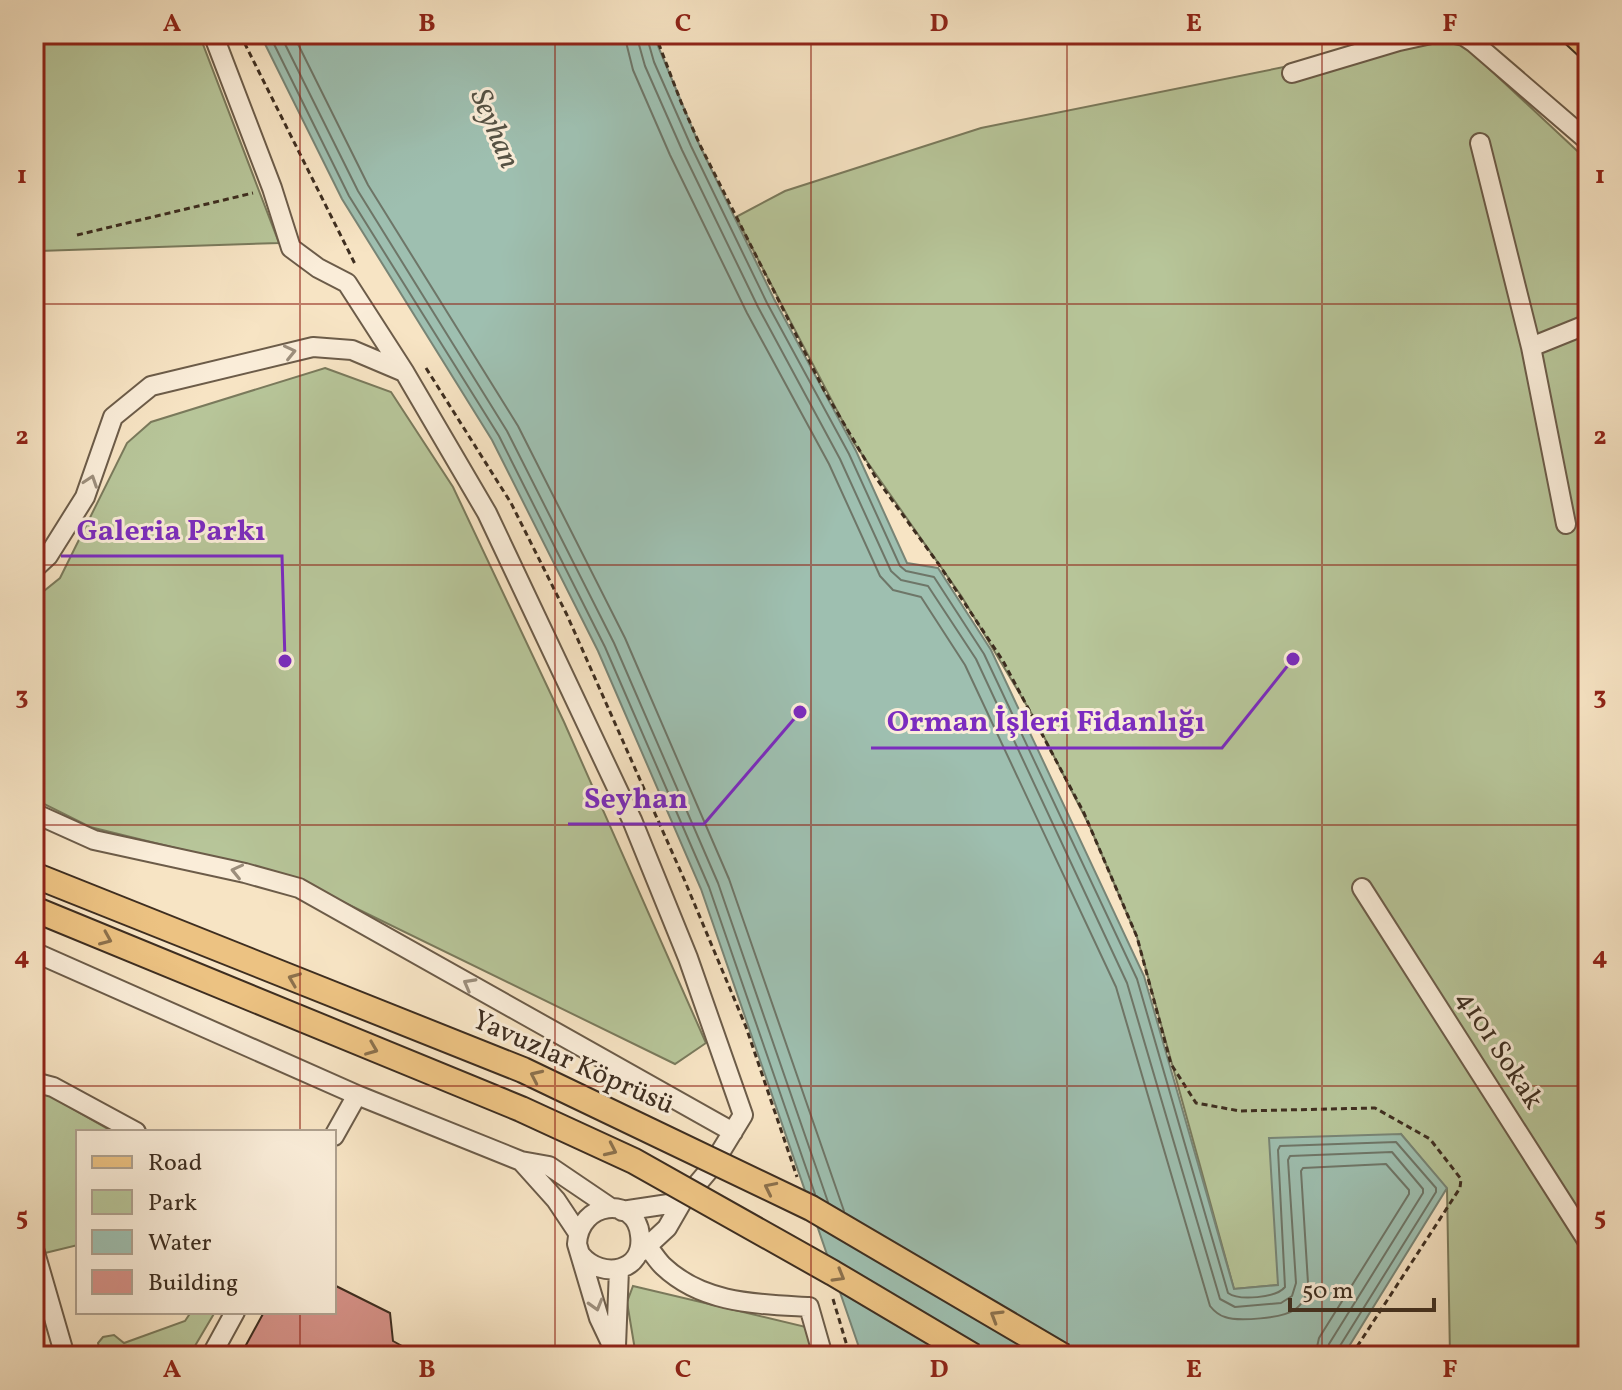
<svg xmlns="http://www.w3.org/2000/svg" width="1622" height="1390" font-family="Vollkorn,serif">
  <style>
    .green { fill: #b7c599; stroke: #7a7a5c; stroke-width: 2 }
    .water { fill: #9ebfb0; stroke: #788576; stroke-width: 2 }
    .lines { fill: none; stroke-linecap: round; stroke-linejoin: round }
    .shore { stroke: #6e7668; stroke-width: 2 }
    .building { fill: #d59187; stroke: #3e2e20; stroke-width: 2 }
    .minor-casing { stroke: #6c5c49; stroke-width: 22 }
    .major-casing { stroke: #3e2e20; stroke-width: 28 }
    .path { stroke: #3e2e20; stroke-width: 3; stroke-dasharray: 6 4; stroke-linecap: butt }
    .minor { stroke: #faedd9; stroke-width: 18 }
    .major { stroke: #ecc282; stroke-width: 24 }
    .major-bridge-casing { stroke: #3e2e20; stroke-width: 28; stroke-linecap: butt }
    .major-bridge { stroke: #ecc282; stroke-width: 24 }
    .oneway { stroke: #9c8e7c }
    .oneway2 { stroke: #8c714c }
    .grid { fill: none; stroke: #8f2418; stroke-width: 2; stroke-opacity: 0.55 }
    .labels { text-anchor: middle; dominant-baseline: central; stroke-width: 6; stroke-linejoin: round; paint-order: stroke }
    .street-label { font-size: 28px; fill: #3e2e20; stroke: #faedd9 }
    .water-label { font-size: 30px; font-style: italic; fill: #565244; stroke: #faedd9 }
    .leader { fill: none; stroke: #7b2cbf; stroke-width: 3 }
    .callout-dot { fill: #7b2cbf; stroke: #faedd9; stroke-width: 3 }
    .callout-label { font-size: 30px; text-anchor: middle; font-weight: bold; fill: #7b2cbf; stroke: #faedd9; stroke-width: 6; stroke-linejoin: round; paint-order: stroke }
    .neatline { fill: none; stroke: #8f2418; stroke-width: 3 }
    .grid-label { font-size: 26px; text-anchor: middle; font-weight: bold; fill: #8f2418 }
  </style>
  <rect width="100%" height="100%" fill="#f7e4c4"/>
  <filter id="stains"><feTurbulence type="fractalNoise" baseFrequency=".0025" numOctaves="4"/><feColorMatrix values="0 0 0 0 .2 0 0 0 0 .09 0 0 0 0 .02 0 0 0 .5 -.17"/></filter>
  <radialGradient id="worn" r=".72"><stop offset=".6" stop-color="#630" stop-opacity="0"/><stop offset="1" stop-color="#630" stop-opacity=".3"/></radialGradient>
  <path class="green" d="M 34,34 L 199,34 L 279,243 L 39,251 L 34,246 Z
    M 1448,34 L 1452,34 L 1588,161 L 1588,1356 L 1450,1356 L 1447,1189 L 1401,1134 L 1278,1285 L 1234,1289 L 1137,937 L 1090,827 L 1036,721 L 962,597 L 854,443 L 736,217 L 785,191 L 981,128 Z
    M 325,368 L 391,392 L 453,487 L 564,722 L 706,1043 L 675,1064 L 290,876 L 90,827 L 34,799 L 34,599 L 60,578 L 127,443 L 151,422 Z
    M 45,1093 L 113,1132 L 78,1132 L 78,1245 L 45,1253 L 34,1214 L 34,1104 Z
    M 633,1286 L 806,1327 L 814,1356 L 636,1356 L 627,1302 Z
    M 191,1312 L 215,1312 L 189,1356 L 114,1356 L 111,1348 L 101,1356 L 98,1343 L 103,1337 L 114,1335 L 124,1343 L 185,1321 Z"/>
  <path class="water" d="M 260,34 L 653,34 L 698,142 L 774,299 L 856,451 L 907,563 L 938,568 L 991,650 L 1144,976 L 1234,1289 L 1278,1285 L 1269,1138 L 1401,1134 L 1447,1188 L 1343,1356 L 862,1356 L 701,889 L 598,651 L 492,440 L 342,199 Z"/>
  <g class="lines">
    <path class="shore" d="M 269,34 L 349,196 L 499,436 L 605,647 L 709,887 L 815,1194
      M 280,34 L 358,191 L 507,431 L 614,643 L 718,883 L 828,1202
      M 293,34 L 368,185 L 518,426 L 625,638 L 729,879 L 844,1211
      M 624,34 L 633,70 L 670,155 L 747,313 L 829,464 L 880,576 L 893,590 L 921,597 L 965,665 L 1116,987 L 1210,1306 C 1214,1311 1218,1315 1225,1317 C 1238,1322 1283,1318 1294,1310 C 1304,1304 1307,1294 1308,1283 L 1301,1171 L 1303,1168 L 1386,1164 L 1409,1190 L 1409,1194 L 1319,1338 L 1315,1356
      M 636,34 L 645,66 L 682,150 L 758,307 L 840,459 L 891,571 L 901,580 L 928,586 L 976,659 L 1127,983 L 1220,1299 L 1235,1307 L 1281,1303 L 1292,1296 L 1296,1283 L 1288,1160 L 1290,1156 L 1392,1152 L 1423,1189 L 1423,1193 L 1329,1344 L 1327,1356
      M 646,34 L 654,62 L 691,146 L 767,303 L 849,454 L 900,566 L 906,571 L 934,577 L 984,654 L 1137,979 L 1228,1293 C 1239,1301 1276,1298 1285,1287 L 1278,1150 L 1280,1146 L 1396,1142 L 1436,1188 L 1436,1192 L 1338,1349 L 1337,1356"/>
  </g>
  <path class="building" d="M 334,1285 L 390,1313 L 393,1341 L 420,1356 L 240,1356 L 264,1312 L 334,1312 Z"/>
  <g class="lines">
    <g class="minor-casing">
      <path id="minor" d="M 213,34 L 272,188 L 291,248 L 318,268 L 347,283 L 405,373 L 487,513 L 632,820 L 688,958 L 743,1115 L 710,1169 L 682,1202
        M 1455,34 L 1464,36 L 1473,42 L 1588,141
        M 1292,73 L 1399,41 L 1431,34
        M 1480,143 L 1531,347 L 1566,524
        M 1531,347 L 1588,324
        M 34,569 L 48,556 L 85,497 L 113,417 L 151,386 L 313,347 L 352,350 L 404,372
        M 34,813 L 94,840 L 245,873 L 299,888 L 733,1132
        M 1362,888 L 1588,1242
        M 34,952 L 357,1095 L 521,1161 L 549,1166 L 611,1208
        M 34,1082 L 53,1087 L 136,1132
        M 334,1136 L 357,1095
        M 521,1161 L 556,1200 L 578,1233
        M 622,1211 L 682,1202 L 667,1228 L 641,1252
        M 640,1236 C 648,1245 654,1257 663,1266 C 703,1304 757,1304 809,1307 L 823,1356
        M 34,1249 L 65,1356
        M 581,1255 C 602,1280 645,1272 640,1235 C 636,1195 579,1201 577,1244 L 599,1318 L 617,1356
        M 616,1346 L 619,1269
        M 211,1356 L 235,1312"/>
    </g>
    <g class="major-casing">
      <path id="major" d="M 1574,34 L 1588,47"/>
    </g>
    <path class="path" d="M 240,34 L 356,266
      M 655,34 L 681,102 L 700,145 L 824,390 L 876,478 L 940,566 L 1003,661 L 1084,813 L 1137,937 L 1171,1064 L 1196,1103 L 1240,1111 L 1375,1108 L 1430,1139 L 1461,1179 L 1460,1188 L 1351,1356
      M 77,235 L 253,193
      M 426,368 L 511,503 L 567,615 L 684,879 L 746,1027 L 797,1177
      M 833,1299 L 850,1356
      M 789,1356 L 802,1354"/>
    <use href="#minor" class="minor"/>
    <use href="#major" class="major"/>
    <g class="major-bridge-casing">
      <path id="major-bridge" d="M 34,875 L 523,1070 L 811,1208 L 1063,1356
        M 34,909 L 521,1109 L 634,1161 L 833,1273 L 973,1356"/>
    </g>
    <use href="#major-bridge" class="major-bridge"/>
  </g>
  <defs><path id="oneway-chevron" d="M-2-3.5L2.5 0L-2 3.5" fill="none" stroke-width="1.6" stroke-linecap="round" stroke-linejoin="round" transform="scale(2)"/></defs>
  <g class="oneway">
    <use href="#oneway-chevron" transform="translate(290 352) rotate(-13)"/>
    <use href="#oneway-chevron" transform="translate(91 481) rotate(-71)"/>
    <use href="#oneway-chevron" transform="translate(237 871) rotate(-167)"/>
    <use href="#oneway-chevron" transform="translate(469 984) rotate(-151)"/>
    <use href="#oneway-chevron" transform="translate(596 1305) rotate(74)"/>
  </g>
  <g class="oneway2">
    <use href="#oneway-chevron" transform="translate(106 939) rotate(23)"/>
    <use href="#oneway-chevron" transform="translate(294 979) rotate(-158)"/>
    <use href="#oneway-chevron" transform="translate(372 1049) rotate(22)"/>
    <use href="#oneway-chevron" transform="translate(536 1076) rotate(-155)"/>
    <use href="#oneway-chevron" transform="translate(611 1150) rotate(25)"/>
    <use href="#oneway-chevron" transform="translate(770 1188) rotate(-154)"/>
    <use href="#oneway-chevron" transform="translate(839 1276) rotate(30)"/>
    <use href="#oneway-chevron" transform="translate(996 1316) rotate(-149)"/>
  </g>
  <path class="grid" d="M 300,34 L 300,1132M 555,34 L 555,1356M 811,34 L 811,1356M 1067,34 L 1067,1356M 1322,34 L 1322,1356M 34,304 L 1588,304M 34,565 L 1588,565M 34,825 L 1588,825M 34,1086 L 1588,1086M 300,1312 L 300,1356"/>
  <g class="labels">
    <g class="street-label">
      <text transform="translate(1499 1050) rotate(57)">4101 Sokak</text>
      <text transform="translate(573 1063) rotate(24)">Yavuzlar Köprüsü</text>
    </g>
    <g class="water-label">
      <text transform="translate(494 129) rotate(67)">Seyhan</text>
    </g>
  </g>
  <path class="leader" d="M285 661L282 556H61M1293 659L1222 748H871M800 712L704 824H568"/>
  <g class="callout-dot">
    <circle cx="285" cy="661" r="8"/>
    <circle cx="1293" cy="659" r="8"/>
    <circle cx="800" cy="712" r="8"/>
  </g>
  <g class="callout-label">
    <text x="171" y="540">Galeria Parkı</text>
    <text x="1046" y="731">Orman İşleri Fidanlığı</text>
    <text x="636" y="808">Seyhan</text>
  </g>
  <rect width="1622" height="1390" fill="none" stroke="#f7e4c4" stroke-width="88"/>
  <rect x="76" y="1130" width="260" height="184" fill="#faedd9" stroke="#afa18f" stroke-width="2"/>
  <rect x="92" y="1156" width="40" height="12" fill="#ecc282" stroke="#afa18f" stroke-width="2"/>
  <text x="148" y="1170" font-size="24" fill="#3e2e20">Road</text>
  <rect x="92" y="1190" width="40" height="24" fill="#b7c599" stroke="#afa18f" stroke-width="2"/>
  <text x="148" y="1210" font-size="24" fill="#3e2e20">Park</text>
  <rect x="92" y="1230" width="40" height="24" fill="#9ebfb0" stroke="#afa18f" stroke-width="2"/>
  <text x="148" y="1250" font-size="24" fill="#3e2e20">Water</text>
  <rect x="92" y="1270" width="40" height="24" fill="#d59187" stroke="#afa18f" stroke-width="2"/>
  <text x="148" y="1290" font-size="24" fill="#3e2e20">Building</text>
  <path d="M1290 1298v12h144v-12" fill="none" stroke="#3e2e20" stroke-width="4"/>
  <text x="1302" y="1298" font-size="24" fill="#3e2e20" stroke="#faedd9" stroke-width="6" paint-order="stroke">50 m</text>
  <rect x="44" y="44" width="1534" height="1302" class="neatline"/>
  <g class="grid-label">
    <text x="172" y="31">A</text>
    <text x="427" y="31">B</text>
    <text x="683" y="31">C</text>
    <text x="939" y="31">D</text>
    <text x="1194" y="31">E</text>
    <text x="1450" y="31">F</text>
    <text x="22" y="183">1</text>
    <text x="1600" y="183">1</text>
    <text x="22" y="444">2</text>
    <text x="1600" y="444">2</text>
    <text x="22" y="704">3</text>
    <text x="1600" y="704">3</text>
    <text x="22" y="964">4</text>
    <text x="1600" y="964">4</text>
    <text x="22" y="1225">5</text>
    <text x="1600" y="1225">5</text>
    <text x="172" y="1377">A</text>
    <text x="427" y="1377">B</text>
    <text x="683" y="1377">C</text>
    <text x="939" y="1377">D</text>
    <text x="1194" y="1377">E</text>
    <text x="1450" y="1377">F</text>
  </g>
  <rect width="100%" height="100%" filter="url(#stains)"/>
  <rect width="100%" height="100%" fill="url(#worn)"/>
</svg>
